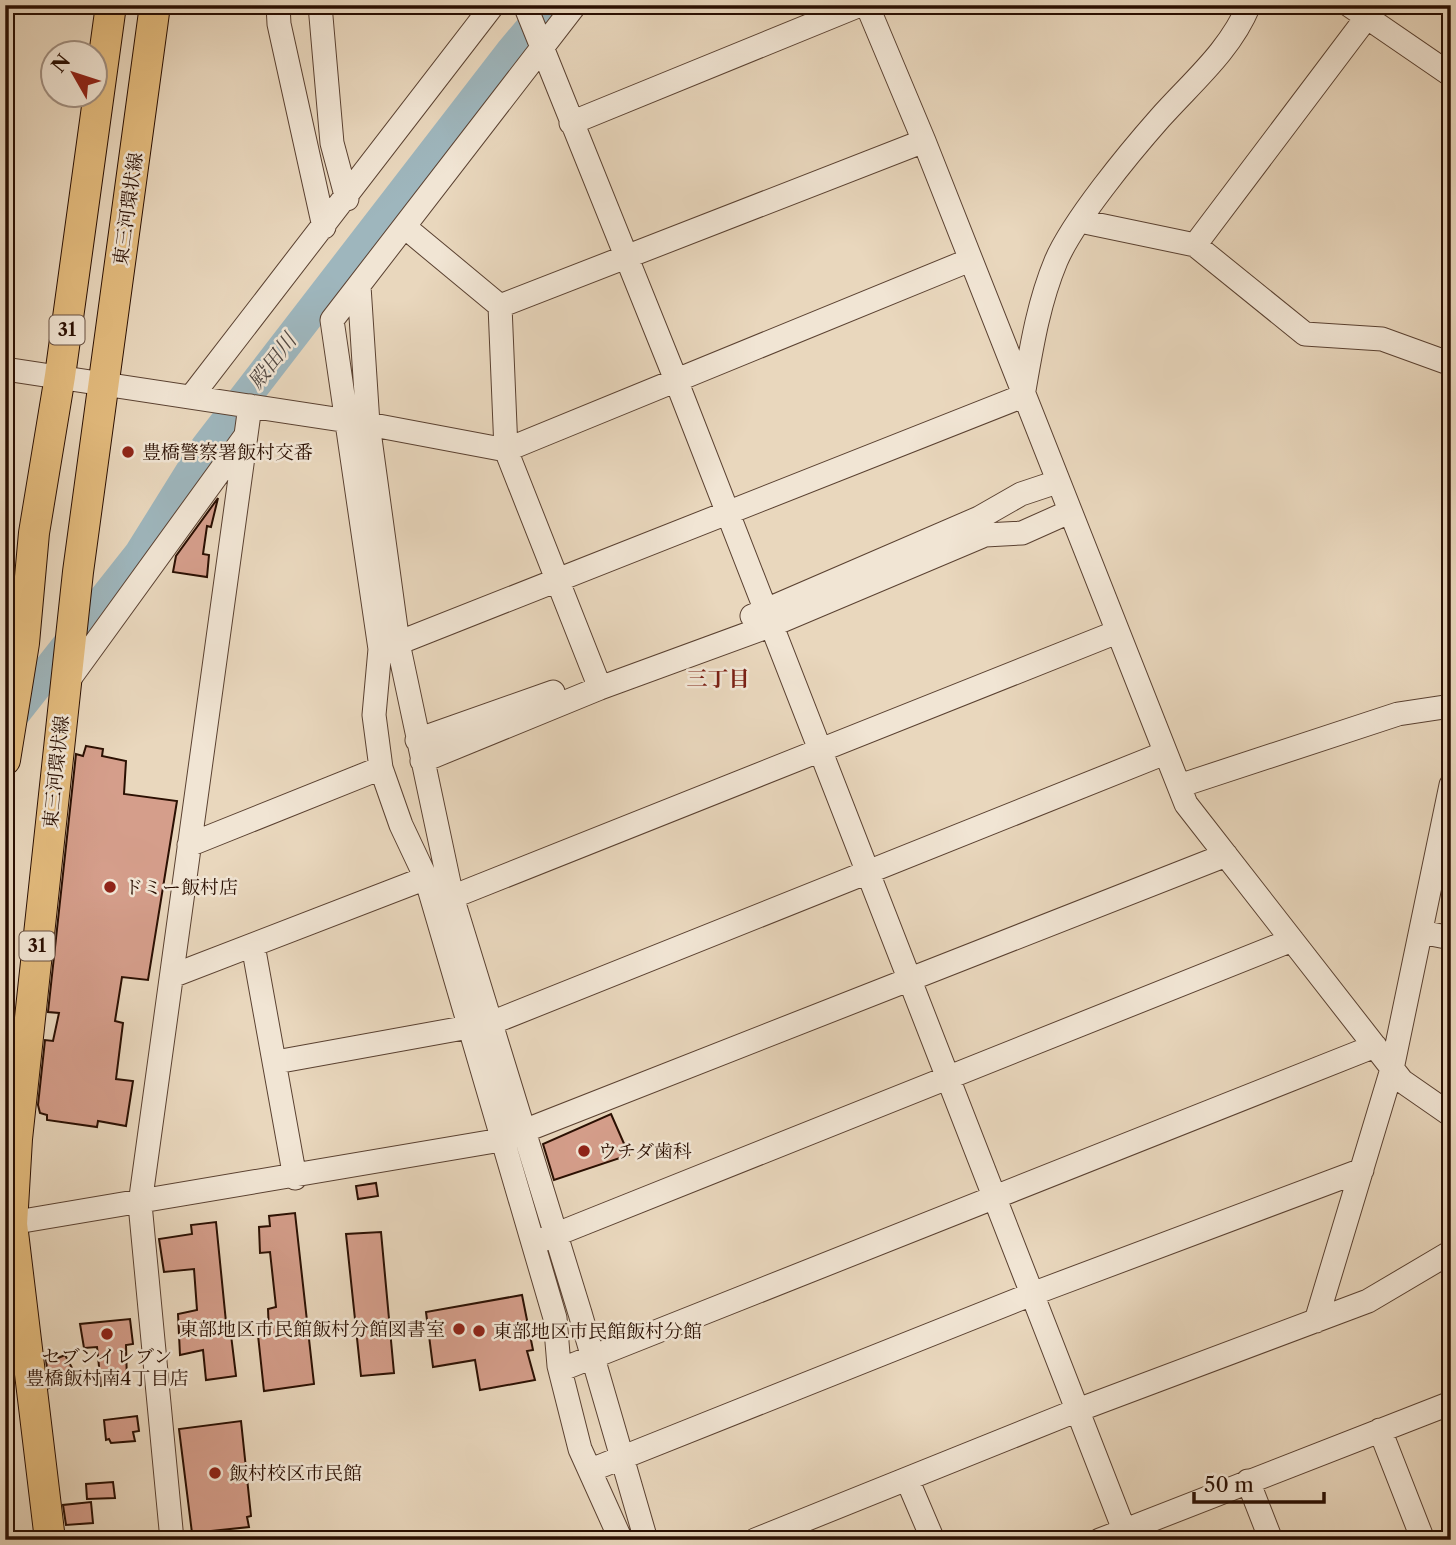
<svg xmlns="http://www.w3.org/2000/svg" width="1456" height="1545" font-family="'Libre Caslon Text','Noto Serif JP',serif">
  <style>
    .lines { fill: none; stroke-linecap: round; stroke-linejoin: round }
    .river { stroke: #9eb6bd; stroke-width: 32 }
    .building { fill: #d59e8b; stroke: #2a0f02; stroke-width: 2 }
    .minor-casing { stroke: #5a4131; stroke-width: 25 }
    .major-casing { stroke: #2a0f02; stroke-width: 32 }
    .minor { stroke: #f1e5d4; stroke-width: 23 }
    .major { stroke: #e4bc7e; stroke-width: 30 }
    .poi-dot { fill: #8f2418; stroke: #f1e5d4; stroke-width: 2.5 }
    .labels { text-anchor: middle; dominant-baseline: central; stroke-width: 5; stroke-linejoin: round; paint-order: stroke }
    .shield { fill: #f1e5d4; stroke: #664f41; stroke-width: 2 }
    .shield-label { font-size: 18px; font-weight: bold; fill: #2a0f02 }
    .street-label { font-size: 19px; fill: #2a0f02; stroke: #f1e5d4 }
    .poi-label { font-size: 19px; fill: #2a0f02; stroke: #f1e5d4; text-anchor: start }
    .water-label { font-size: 21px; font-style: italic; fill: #534943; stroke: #f1e5d4 }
    .neighbourhood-label { font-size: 21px; font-weight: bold; fill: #7a1f14; stroke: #f1e5d4 }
  </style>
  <rect width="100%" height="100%" fill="#e9d7bd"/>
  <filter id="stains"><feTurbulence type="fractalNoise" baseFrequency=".00286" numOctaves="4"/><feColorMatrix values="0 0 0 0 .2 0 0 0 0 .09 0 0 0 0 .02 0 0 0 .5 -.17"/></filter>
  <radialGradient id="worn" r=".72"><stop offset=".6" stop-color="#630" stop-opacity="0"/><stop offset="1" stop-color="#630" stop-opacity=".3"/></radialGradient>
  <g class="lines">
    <path class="river" d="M 5,725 L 140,554 L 206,448 L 512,51 L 551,5"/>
  </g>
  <path class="building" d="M 218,498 L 211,527 L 207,526 L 203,554 L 209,555 L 207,577 L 173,572 L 176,556 Z
    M 86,746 L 103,749 L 102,756 L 126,761 L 124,794 L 177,801 L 148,980 L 122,977 L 115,1021 L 123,1023 L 116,1079 L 133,1081 L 126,1126 L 98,1121 L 97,1127 L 47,1120 L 47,1115 L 40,1113 L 38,1105 L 45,1040 L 53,1041 L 59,1013 L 48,1012 L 76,754 L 83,756 Z
    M 611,1114 L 629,1155 L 554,1180 L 543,1144 Z
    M 376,1183 L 378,1196 L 358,1199 L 356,1186 Z
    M 295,1213 L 314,1384 L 264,1391 L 258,1335 L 269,1333 L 268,1309 L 276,1307 L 270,1252 L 260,1253 L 259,1227 L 270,1226 L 269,1216 Z
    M 216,1222 L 227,1332 L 231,1335 L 236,1376 L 206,1380 L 203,1350 L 180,1355 L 178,1314 L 197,1310 L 194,1269 L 164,1272 L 159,1239 L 192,1234 L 191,1225 Z
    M 381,1232 L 394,1373 L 361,1376 L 346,1234 Z
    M 522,1295 L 533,1350 L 527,1351 L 535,1380 L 480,1390 L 475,1360 L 433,1367 L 426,1312 Z
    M 130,1319 L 133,1344 L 126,1345 L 127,1383 L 101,1386 L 97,1347 L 84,1348 L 80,1324 Z
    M 54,1355 L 58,1358 L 65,1355 L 72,1368 L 66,1379 L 49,1388 L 46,1359 Z
    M 137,1416 L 139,1431 L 133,1432 L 135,1441 L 111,1443 L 109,1439 L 106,1440 L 104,1420 Z
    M 241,1421 L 251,1516 L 247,1517 L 249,1527 L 192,1533 L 179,1429 Z
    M 113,1482 L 115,1498 L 87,1499 L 86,1484 Z
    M 91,1502 L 93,1523 L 66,1525 L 63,1505 Z"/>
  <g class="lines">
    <g class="minor-casing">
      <path id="minor" d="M 278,5 L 279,24 L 324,227
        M 320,5 L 332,143 L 347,199
        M 525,5 L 676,380 L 1128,1540
        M 575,5 L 332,320 L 380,649 L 374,715 L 381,768 L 401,825 L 426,878 L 555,1318 L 559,1366 L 580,1449 L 621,1540
        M 867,5 L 924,141 L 1186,804 L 1402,1081 L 1451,1115
        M 1349,5 L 1451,75
        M 571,123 L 860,5
        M 1080,221 L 1195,245 L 1305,334 L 1382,339 L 1451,364
        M 406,228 L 500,306 L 924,141
        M 1195,245 L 1376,5
        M 359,286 L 368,424 L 398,643 L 452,897 L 580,1313 L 646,1540
        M 500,306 L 506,450 L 600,688
        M 5,369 L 368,424 L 506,450 L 970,260
        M 191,397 L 493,5
        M 752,616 L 979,518 L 1021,494 L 1057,482
        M 398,643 L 1023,396 C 1031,350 1038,304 1056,261 C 1073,221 1130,152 1160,118 C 1192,82 1230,51 1249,5
        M 65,685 L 244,438
        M 417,740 L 553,692
        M 422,761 L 600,688 L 772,625 L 985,535 L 1022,533 L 1069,512
        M 1179,786 L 1398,714 L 1451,706
        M 189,845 L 381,768
        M 1421,932 L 1451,938
        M 253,945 L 295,1178
        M 172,976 L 426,878 L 452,897 L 1117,632
        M 276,1062 L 491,1023 L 1165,753
        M 5,1224 L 501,1140 L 1226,855
        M 542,1240 L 1292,940
        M 1316,1321 L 1392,1069 L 1451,785
        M 560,1370 L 1375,1046
        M 1380,1430 L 1423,1540
        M 591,1470 L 1032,1294 L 1362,1170
        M 907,1479 L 933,1540
        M 1248,1481 L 1271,1540
        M 172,1540 L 140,1204 L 250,406
        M 755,1540 L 1078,1410 L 1368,1301 L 1451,1252
        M 1100,1540 L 1451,1403"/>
    </g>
    <g class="major-casing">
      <path id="major" d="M 5,760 L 24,643 L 34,533 L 60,376 L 111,5
        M 50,1540 L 12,1224 L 17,1139 L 78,572 L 155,5"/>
    </g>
    <use href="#minor" class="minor"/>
    <use href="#major" class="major"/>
  </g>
  <g class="poi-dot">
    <circle cx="128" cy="452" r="7"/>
    <circle cx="110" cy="887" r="7"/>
    <circle cx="584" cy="1151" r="7"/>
    <circle cx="459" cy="1329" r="7"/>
    <circle cx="479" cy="1331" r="7"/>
    <circle cx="107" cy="1334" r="7"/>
    <circle cx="215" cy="1473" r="7"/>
  </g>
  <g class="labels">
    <g class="shield">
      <rect x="49.5" y="315.5" width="35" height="29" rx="5"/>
      <rect x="19.5" y="931.5" width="35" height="29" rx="5"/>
    </g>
    <g class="shield-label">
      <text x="67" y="330">31</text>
      <text x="37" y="946">31</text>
    </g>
    <g class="street-label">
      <text transform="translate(128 209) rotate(-82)">東三河環状線</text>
      <text transform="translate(56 772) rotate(-84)">東三河環状線</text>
    </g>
    <g class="poi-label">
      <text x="142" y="452">豊橋警察署飯村交番</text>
      <text x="124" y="887">ドミー飯村店</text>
      <text x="598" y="1151">ウチダ歯科</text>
      <text x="445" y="1329" text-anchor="end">東部地区市民館飯村分館図書室</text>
      <text x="493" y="1331">東部地区市民館飯村分館</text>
      <text x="107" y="1356" text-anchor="middle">セブンイレブン<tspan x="107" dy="22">豊橋飯村南4丁目店</tspan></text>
      <text x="229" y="1473">飯村校区市民館</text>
    </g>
    <g class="water-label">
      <text transform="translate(272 361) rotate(-52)">殿田川</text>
    </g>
    <g class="neighbourhood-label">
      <text x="718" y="678">三丁目</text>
    </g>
  </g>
  <rect width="1456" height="1545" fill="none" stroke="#e9d7bd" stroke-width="28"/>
  <rect x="7" y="7" width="1442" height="1531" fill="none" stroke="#2a0f02" stroke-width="3.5"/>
  <rect x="14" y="14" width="1428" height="1517" fill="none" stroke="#2a0f02" stroke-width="2"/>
  <g transform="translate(74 74) rotate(309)"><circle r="33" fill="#f1e5d4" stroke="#a18f80" stroke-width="2"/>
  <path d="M0-5L12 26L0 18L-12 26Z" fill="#8f2418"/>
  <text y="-10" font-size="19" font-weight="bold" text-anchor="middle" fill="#2a0f02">N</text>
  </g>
  <path d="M1194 1492v10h130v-10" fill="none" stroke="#2a0f02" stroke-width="3.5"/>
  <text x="1204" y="1492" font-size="21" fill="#2a0f02" stroke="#f1e5d4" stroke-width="5" paint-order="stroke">50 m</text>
  <rect width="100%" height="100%" filter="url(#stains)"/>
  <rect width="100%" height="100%" fill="url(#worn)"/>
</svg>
